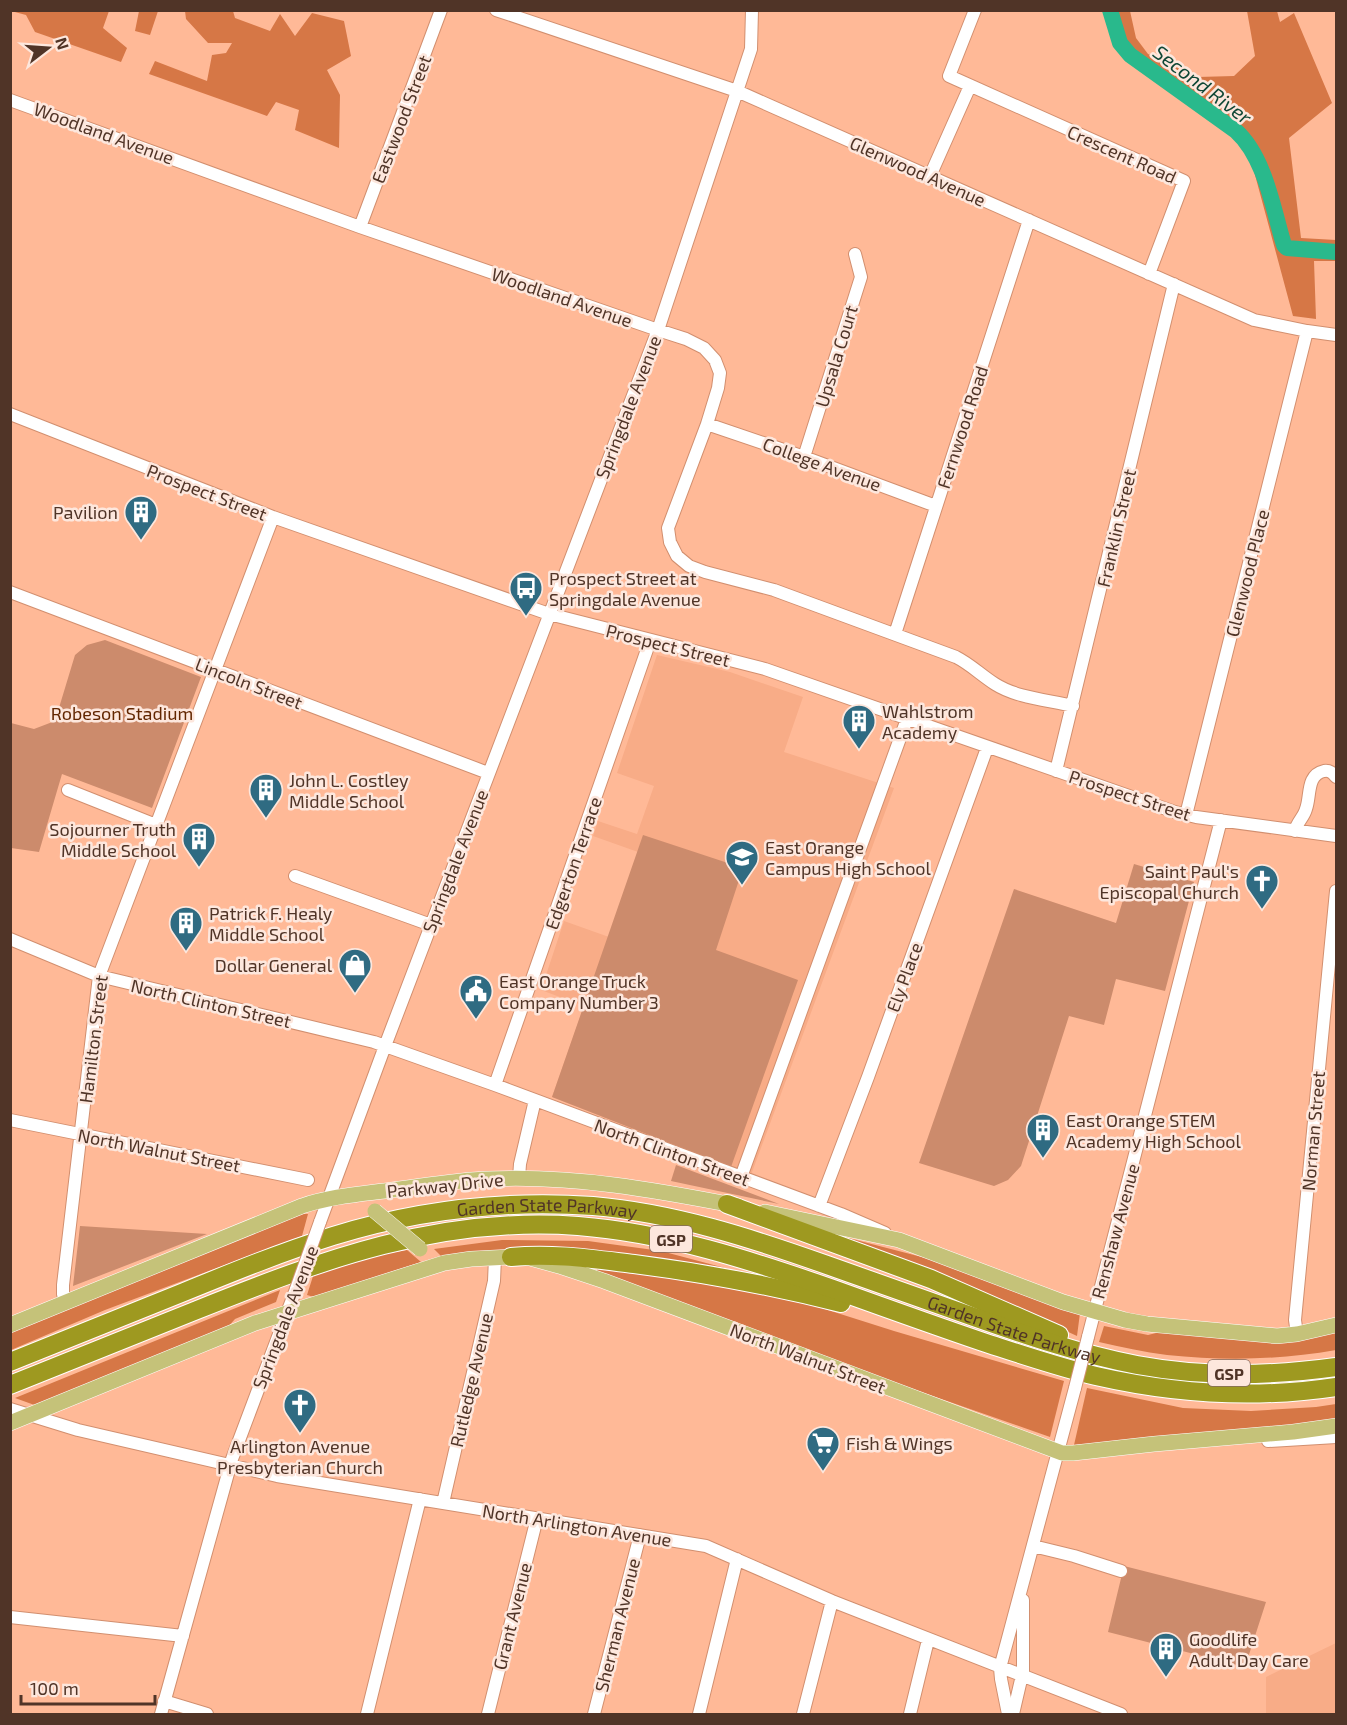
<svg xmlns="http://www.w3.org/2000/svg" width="1347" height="1725" font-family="'Exo 2',sans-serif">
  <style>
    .built { fill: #f8ac87 }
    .green { fill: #cc8b6c }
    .forest { fill: #d67746 }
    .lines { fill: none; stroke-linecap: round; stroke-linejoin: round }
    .river { stroke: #29b98c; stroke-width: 16 }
    .minor-casing { stroke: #d28f6f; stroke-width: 14 }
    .major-casing { stroke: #fff; stroke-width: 16 }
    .highway-casing { stroke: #fff; stroke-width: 20 }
    .minor { stroke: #fff; stroke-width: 12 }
    .major { stroke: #c5c279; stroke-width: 15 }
    .highway { stroke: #9e9920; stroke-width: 18 }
    .minor-bridge-casing { stroke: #d28f6f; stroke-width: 14; stroke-linecap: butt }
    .major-bridge-casing { stroke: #fff; stroke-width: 16; stroke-linecap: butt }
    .minor-bridge { stroke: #fff; stroke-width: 12 }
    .major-bridge { stroke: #c5c279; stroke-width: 15 }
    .labels { text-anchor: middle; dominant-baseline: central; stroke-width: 5; stroke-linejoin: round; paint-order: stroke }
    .shield { fill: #fde7dd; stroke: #846a5e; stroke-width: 1.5 }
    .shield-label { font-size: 16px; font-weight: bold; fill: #503427 }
    .street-label { font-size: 18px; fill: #503427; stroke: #fde7dd }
    .poi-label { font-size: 18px; fill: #503427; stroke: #fde7dd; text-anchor: start }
    .park-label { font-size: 18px; fill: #622600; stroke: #fde7dd }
    .water-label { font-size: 20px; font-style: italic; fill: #104836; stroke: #fde7dd }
  </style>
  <rect width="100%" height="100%" fill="#ffb997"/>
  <path class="built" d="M 657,655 L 730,672 L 803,697 L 784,752 L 894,788 L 751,1175 L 552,1097 L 584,1006 L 541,990 L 564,921 L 609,937 L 638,852 L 593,836 L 598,821 L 637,834 L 654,786 L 617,773 Z
    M 1336,1643 L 1336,1714 L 1266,1714 L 1266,1677 Z"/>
  <path class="green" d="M 105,640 L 201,677 L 152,808 L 62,774 L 39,852 L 11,848 L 11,723 L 34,729 L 55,721 L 75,655 L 87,645 Z
    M 643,835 L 743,868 L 716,950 L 798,980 L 731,1167 L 552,1097 Z
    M 1134,864 L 1194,882 L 1165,991 L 1116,979 L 1104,1025 L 1069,1016 L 1021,1166 L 1008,1180 L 994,1186 L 919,1163 L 1014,889 L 1116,923 Z
    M 676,1165 L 779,1204 L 671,1181 Z
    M 80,1226 L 207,1234 L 73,1286 Z
    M 1124,1566 L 1266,1602 L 1245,1667 L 1108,1632 Z"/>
  <path class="forest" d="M 11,11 L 109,11 L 103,28 L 127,48 L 121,62 L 35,32 L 26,15 Z
    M 139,11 L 158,11 L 150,35 L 135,31 Z
    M 185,11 L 233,11 L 235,18 L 270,31 L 280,14 L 295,36 L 312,13 L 344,21 L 351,56 L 327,70 L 340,95 L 339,148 L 295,130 L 299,110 L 276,102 L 267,116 L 149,74 L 155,61 L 207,81 L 212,55 L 226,53 L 232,43 L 208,43 L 186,19 Z
    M 1113,11 L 1130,11 L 1136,38 L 1148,54 L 1198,77 L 1234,76 L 1255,56 L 1247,11 L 1277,11 L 1280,22 L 1294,13 L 1332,103 L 1289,138 L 1301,238 L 1336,240 L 1336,261 L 1314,261 L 1316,319 L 1293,316 L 1248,149 L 1127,55 Z
    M 302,1214 L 308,1214 L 302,1236 L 105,1310 L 11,1350 L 11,1332 Z
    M 802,1226 L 941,1262 L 1080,1313 L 1077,1336 L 952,1278 Z
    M 502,1240 L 588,1241 L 661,1251 L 770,1280 L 442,1257 L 434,1249 Z
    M 407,1250 L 421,1262 L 314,1297 L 307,1295 L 314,1273 L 366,1257 Z
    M 597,1264 L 790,1298 L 894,1331 L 1064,1381 L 1050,1437 L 801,1350 L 597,1272 Z
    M 280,1290 L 276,1302 L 235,1319 L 227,1328 L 40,1407 L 15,1398 Z
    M 1104,1326 L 1148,1335 L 1160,1332 L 1336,1331 L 1336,1350 C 1280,1360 1224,1361 1167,1355 C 1144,1352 1121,1347 1099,1342 Z
    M 1087,1388 L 1183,1408 L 1251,1411 L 1316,1407 L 1336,1404 L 1336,1420 L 1283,1429 L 1074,1445 Z"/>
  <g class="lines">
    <path class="river" d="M 1110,10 L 1120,43 L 1130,55 L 1236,131 C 1265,157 1273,209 1284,245 L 1287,248 L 1336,252"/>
    <g class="minor-casing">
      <path id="minor" d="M 496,10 L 737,91 L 1254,320 L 1307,331 L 1336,335
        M 975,10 L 949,76 L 1184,181 L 1149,274
        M 10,100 L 360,227 L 658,330 L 686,339 L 704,348 L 715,360 L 720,373 L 718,388 L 707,424 L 668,528 L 670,542 L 677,556 L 689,566 L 705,572 L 774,590 L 956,657 C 970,664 981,675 995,684 C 1017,698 1048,700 1073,706
        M 930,176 L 970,86
        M 360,227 L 441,10
        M 10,414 L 273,517 L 549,614 L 765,669 L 1175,812 L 1196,817 L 1336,836
        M 707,424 L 804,457 L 936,506
        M 804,457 L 861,277 L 855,254
        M 10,592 L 488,773
        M 895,634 L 1029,220
        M 1056,771 L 1174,284
        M 68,790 L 156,825
        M 1186,815 L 1307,331
        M 1295,831 C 1297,822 1304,817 1306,809 C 1311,796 1306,775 1324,771 C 1330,770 1333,773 1336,777
        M 295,876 L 431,925
        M 10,939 L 99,976 L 374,1042 L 495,1085 L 841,1214 L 885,1233
        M 495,1085 L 650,641
        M 10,1120 L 308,1180
        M 741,1177 L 907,719
        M 519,1178 L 520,1164 L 535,1100
        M 819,1206 L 868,1077 L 987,748
        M 320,1222 L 385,1046 L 658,330 L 751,49 L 752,10
        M 65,1303 L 63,1294 L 63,1285 L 99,976 L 273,517
        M 1297,1334 L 1295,1320 L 1336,891
        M 1088,1337 L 1221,820
        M 10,1409 L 78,1430 L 277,1476 L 706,1546 L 832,1601 L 1121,1714
        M 1268,1441 L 1336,1437
        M 443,1503 L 494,1281 L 495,1258
        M 1033,1546 L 1074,1556 L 1121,1571
        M 10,1617 L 183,1636
        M 164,1701 L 207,1714
        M 161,1714 L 232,1459 L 296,1289
        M 367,1714 L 420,1499
        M 488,1714 L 537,1518
        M 594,1714 L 640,1535
        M 699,1714 L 737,1559
        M 803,1714 L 832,1601
        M 910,1714 L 928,1640
        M 1008,1714 L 1001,1679 L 1000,1668 L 1075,1388
        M 1013,1714 L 1023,1671 L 1023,1600"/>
    </g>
    <g class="major-casing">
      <path id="major" d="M 765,1212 L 899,1240 L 1063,1302 L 1125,1320 L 1147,1324 L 1277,1336 L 1297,1334 L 1336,1325
        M 10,1325 L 302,1206 C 331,1196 362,1194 392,1190 C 424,1186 456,1180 488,1179 C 573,1175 655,1190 738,1206
        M 10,1423 L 255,1323 L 444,1263 L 471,1259 L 511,1257 L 530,1258 L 559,1266 L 604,1281 L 1062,1453 L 1073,1453 L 1154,1444 L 1293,1432 L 1336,1426"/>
    </g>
    <g class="highway-casing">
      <g id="highway">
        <path d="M 727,1204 L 931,1279 L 1059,1335"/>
        <path d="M 511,1257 C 553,1253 592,1259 634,1264 C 704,1273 773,1286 841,1303"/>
        <path id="s1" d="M 10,1362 C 68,1339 126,1315 184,1292 C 233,1272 282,1252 333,1236 C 417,1210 505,1200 593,1206 C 674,1213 751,1238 827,1265 C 875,1282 923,1299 971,1316 C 1025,1335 1080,1354 1137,1365 C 1202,1377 1271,1376 1336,1367"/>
        <path d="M 10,1385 C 73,1360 135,1335 197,1310 C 324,1259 439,1216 578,1226 C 667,1233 750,1260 833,1289 C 883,1307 933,1325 983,1342 C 1020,1354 1058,1367 1096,1376 C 1175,1394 1256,1399 1336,1387"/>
      </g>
    </g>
    <use href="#minor" class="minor"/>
    <use href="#major" class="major"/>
    <use href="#highway" class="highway"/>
    <g class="minor-bridge-casing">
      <path id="minor-bridge" d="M 296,1289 L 320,1222
        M 1075,1388 L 1088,1337"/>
    </g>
    <g class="major-bridge-casing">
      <path id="major-bridge" d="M 375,1211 L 420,1249"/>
    </g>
    <use href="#minor-bridge" class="minor-bridge"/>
    <use href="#major-bridge" class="major-bridge"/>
  </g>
  <defs>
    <g id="building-pin" transform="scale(1.725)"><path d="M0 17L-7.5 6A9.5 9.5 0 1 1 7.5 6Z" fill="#2f6b82" stroke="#fde7dd"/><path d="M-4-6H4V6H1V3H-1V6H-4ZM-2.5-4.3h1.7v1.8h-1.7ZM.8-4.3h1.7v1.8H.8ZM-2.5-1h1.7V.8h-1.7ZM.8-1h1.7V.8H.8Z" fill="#fff"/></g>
    <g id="bus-pin" transform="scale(1.725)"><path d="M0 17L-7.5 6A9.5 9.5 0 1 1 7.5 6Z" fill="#2f6b82" stroke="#fde7dd"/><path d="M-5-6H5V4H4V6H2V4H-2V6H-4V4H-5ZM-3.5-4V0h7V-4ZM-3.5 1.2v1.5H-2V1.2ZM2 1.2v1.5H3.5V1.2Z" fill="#fff"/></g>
    <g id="school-pin" transform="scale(1.725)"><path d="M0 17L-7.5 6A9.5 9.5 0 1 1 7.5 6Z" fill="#2f6b82" stroke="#fde7dd"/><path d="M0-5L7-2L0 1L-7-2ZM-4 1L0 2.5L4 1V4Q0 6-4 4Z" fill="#fff"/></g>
    <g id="church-pin" transform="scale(1.725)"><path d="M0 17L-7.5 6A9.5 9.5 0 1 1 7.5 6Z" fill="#2f6b82" stroke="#fde7dd"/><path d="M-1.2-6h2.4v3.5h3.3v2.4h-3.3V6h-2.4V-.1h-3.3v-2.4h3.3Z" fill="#fff"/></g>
    <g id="shop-pin" transform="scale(1.725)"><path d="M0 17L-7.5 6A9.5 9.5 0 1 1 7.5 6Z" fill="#2f6b82" stroke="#fde7dd"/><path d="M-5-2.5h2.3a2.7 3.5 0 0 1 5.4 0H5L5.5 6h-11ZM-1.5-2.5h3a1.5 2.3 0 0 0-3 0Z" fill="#fff"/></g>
    <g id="civic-pin" transform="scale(1.725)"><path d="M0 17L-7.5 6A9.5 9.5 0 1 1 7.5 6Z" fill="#2f6b82" stroke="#fde7dd"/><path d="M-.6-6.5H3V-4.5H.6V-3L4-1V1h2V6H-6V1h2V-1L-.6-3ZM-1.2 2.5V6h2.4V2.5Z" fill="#fff"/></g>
    <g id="supermarket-pin" transform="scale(1.725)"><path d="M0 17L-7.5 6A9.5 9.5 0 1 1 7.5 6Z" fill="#2f6b82" stroke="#fde7dd"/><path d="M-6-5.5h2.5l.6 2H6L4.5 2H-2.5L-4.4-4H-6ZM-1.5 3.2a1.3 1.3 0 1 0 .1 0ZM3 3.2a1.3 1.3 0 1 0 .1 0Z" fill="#fff"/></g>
  </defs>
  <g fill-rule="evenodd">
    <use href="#building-pin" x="141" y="512"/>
    <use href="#bus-pin" x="526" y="588"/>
    <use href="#building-pin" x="859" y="721"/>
    <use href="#building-pin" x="266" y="790"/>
    <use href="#building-pin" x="199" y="839"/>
    <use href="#school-pin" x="742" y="857"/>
    <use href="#church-pin" x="1262" y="881"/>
    <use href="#building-pin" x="186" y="923"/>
    <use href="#shop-pin" x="355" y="965"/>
    <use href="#civic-pin" x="476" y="991"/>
    <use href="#building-pin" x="1043" y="1130"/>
    <use href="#church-pin" x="300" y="1405"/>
    <use href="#supermarket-pin" x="823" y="1443"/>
    <use href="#building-pin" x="1166" y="1649"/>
  </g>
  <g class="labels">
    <g class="shield">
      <rect x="650" y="1226" width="42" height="26" rx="4.5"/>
      <rect x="1208" y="1360" width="42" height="26" rx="4.5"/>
    </g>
    <g class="shield-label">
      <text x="671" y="1239">GSP</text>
      <text x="1229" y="1373">GSP</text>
    </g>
    <g class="street-label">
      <text transform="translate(401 119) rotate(-69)">Eastwood Street</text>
      <text transform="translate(104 133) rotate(20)">Woodland Avenue</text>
      <text transform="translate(1122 154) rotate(24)">Crescent Road</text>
      <text transform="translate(918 171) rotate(24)">Glenwood Avenue</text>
      <text transform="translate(562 297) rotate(19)">Woodland Avenue</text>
      <text transform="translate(836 356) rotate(-73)">Upsala Court</text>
      <text transform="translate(628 407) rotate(-69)">Springdale Avenue</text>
      <text transform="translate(962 427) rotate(-72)">Fernwood Road</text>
      <text transform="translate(822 464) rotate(20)">College Avenue</text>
      <text transform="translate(207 492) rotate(21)">Prospect Street</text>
      <text transform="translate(1116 528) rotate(-77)">Franklin Street</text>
      <text transform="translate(1247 573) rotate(-76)">Glenwood Place</text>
      <text transform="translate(668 645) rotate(14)">Prospect Street</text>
      <text transform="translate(249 683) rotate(21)">Lincoln Street</text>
      <text transform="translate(1130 795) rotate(18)">Prospect Street</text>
      <text transform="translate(455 861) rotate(-69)">Springdale Avenue</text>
      <text transform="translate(573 863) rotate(-71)">Edgerton Terrace</text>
      <text transform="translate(904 977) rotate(-70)">Ely Place</text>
      <text transform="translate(211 1003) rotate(13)">North Clinton Street</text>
      <text transform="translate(93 1039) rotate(-83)">Hamilton Street</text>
      <text transform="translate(1313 1131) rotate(-85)">Norman Street</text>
      <text transform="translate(159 1150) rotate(11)">North Walnut Street</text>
      <text transform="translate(672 1152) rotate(20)">North Clinton Street</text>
      <text transform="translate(445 1185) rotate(-6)">Parkway Drive</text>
      <text stroke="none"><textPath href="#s1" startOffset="564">Garden State Parkway</textPath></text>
      <text transform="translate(1115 1231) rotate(-75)">Renshaw Avenue</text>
      <text transform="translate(285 1317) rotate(-69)">Springdale Avenue</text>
      <text stroke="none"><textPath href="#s1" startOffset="1050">Garden State Parkway</textPath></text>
      <text transform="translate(808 1358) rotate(21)">North Walnut Street</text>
      <text transform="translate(471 1380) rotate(-77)">Rutledge Avenue</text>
      <text transform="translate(577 1525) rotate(9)">North Arlington Avenue</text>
      <text transform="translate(512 1616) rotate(-76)">Grant Avenue</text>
      <text transform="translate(617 1625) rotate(-76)">Sherman Avenue</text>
    </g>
    <g class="poi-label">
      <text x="118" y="512" text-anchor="end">Pavilion</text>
      <text x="549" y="578">Prospect Street at<tspan x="549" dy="21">Springdale Avenue</tspan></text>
      <text x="882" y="711">Wahlstrom<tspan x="882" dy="21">Academy</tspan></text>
      <text x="289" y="780">John L. Costley<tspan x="289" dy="21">Middle School</tspan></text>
      <text x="176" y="829" text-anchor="end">Sojourner Truth<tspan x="176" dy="21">Middle School</tspan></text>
      <text x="765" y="847">East Orange<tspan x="765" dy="21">Campus High School</tspan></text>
      <text x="1239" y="871" text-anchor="end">Saint Paul's<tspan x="1239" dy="21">Episcopal Church</tspan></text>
      <text x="209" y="913">Patrick F. Healy<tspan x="209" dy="21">Middle School</tspan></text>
      <text x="332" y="965" text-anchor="end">Dollar General</text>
      <text x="499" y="981">East Orange Truck<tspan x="499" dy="21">Company Number 3</tspan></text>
      <text x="1066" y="1120">East Orange STEM<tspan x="1066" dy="21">Academy High School</tspan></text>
      <text x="846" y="1443">Fish &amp; Wings</text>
      <text x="300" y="1446" text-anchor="middle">Arlington Avenue<tspan x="300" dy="21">Presbyterian Church</tspan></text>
      <text x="1189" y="1639">Goodlife<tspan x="1189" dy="21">Adult Day Care</tspan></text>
    </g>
    <g class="park-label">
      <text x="122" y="713">Robeson Stadium</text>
    </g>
    <g class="water-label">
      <text transform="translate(1203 84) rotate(37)">Second River</text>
    </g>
  </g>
  <rect width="1347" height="1725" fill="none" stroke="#503427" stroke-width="24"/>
  <g transform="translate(48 48) rotate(73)" stroke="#fde7dd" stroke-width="4.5" paint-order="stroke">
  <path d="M0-4.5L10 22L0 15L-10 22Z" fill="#503427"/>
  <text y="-9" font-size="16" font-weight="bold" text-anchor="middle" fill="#503427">N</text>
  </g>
  <path d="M21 1695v9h134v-9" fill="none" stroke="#503427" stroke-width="3"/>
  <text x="30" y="1695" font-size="18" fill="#503427" stroke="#fde7dd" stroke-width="4.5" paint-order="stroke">100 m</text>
</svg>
